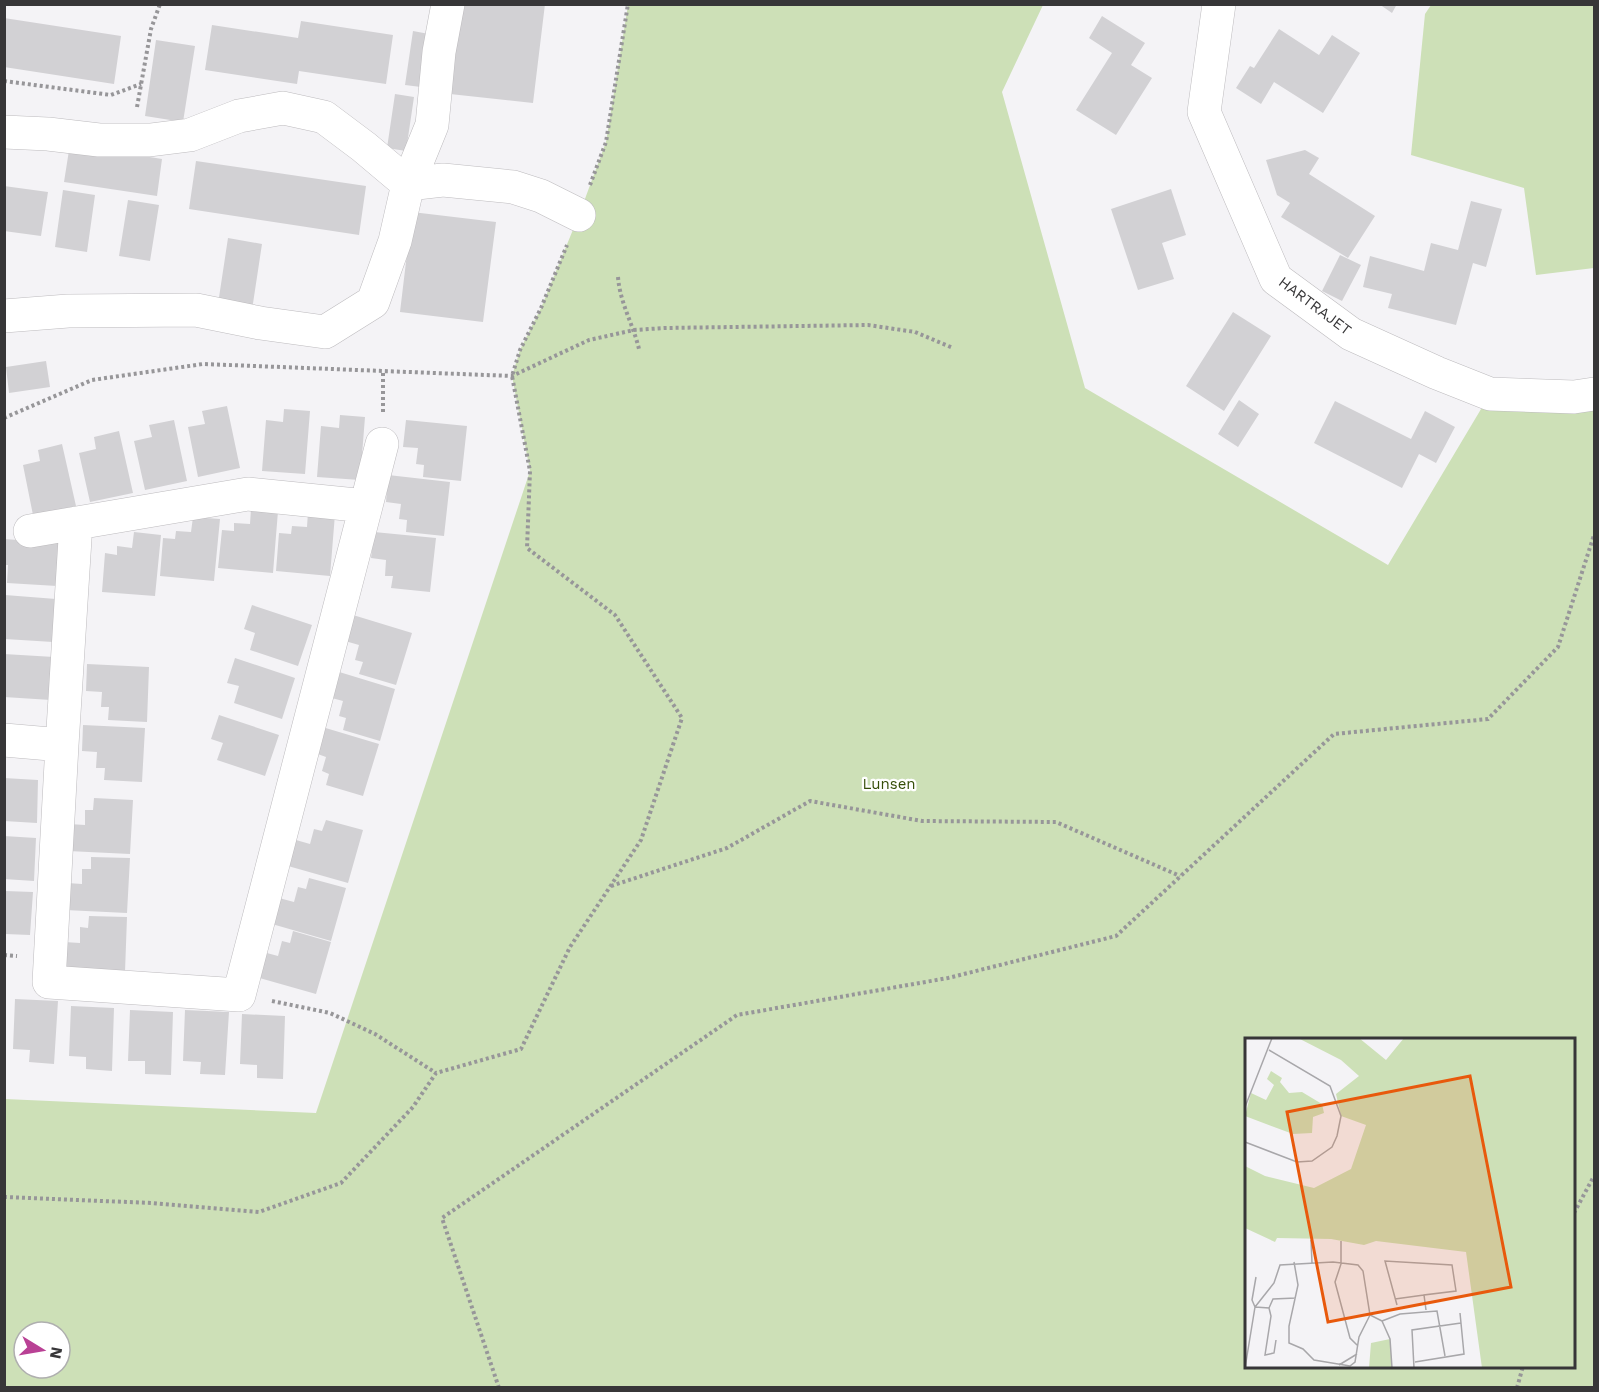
<svg xmlns="http://www.w3.org/2000/svg" width="1599" height="1392" font-family="'Work Sans',sans-serif">
  <style>
    .green { fill: #cde0b7; fill-rule: evenodd }
    .building { fill: #d2d1d4 }
    .lines { fill: none; stroke-linecap: round; stroke-linejoin: round }
    .minor-casing { stroke: #bdbbbe; stroke-width: 34 }
    .path { stroke: #979699; stroke-width: 4; stroke-dasharray: 3 3; stroke-linecap: butt }
    .minor { stroke: #fff; stroke-width: 33 }
    .labels { text-anchor: middle; dominant-baseline: central; stroke-width: 4.5; stroke-linejoin: round; paint-order: stroke }
    .street-label { font-size: 15px; fill: #373638; stroke: #fff }
    .park-label { font-size: 15px; fill: #364e08; stroke: #fff }
    .inset-road { fill: none; stroke: #a8a7aa; stroke-width: 1.5 }
    .view { fill: #e8590c; fill-opacity: 0.15; stroke: #e8590c; stroke-width: 3 }
    .inset-edge { fill: none; stroke: #373638; stroke-width: 3 }
  </style>
  <rect width="100%" height="100%" fill="#f4f3f6"/>
  <path class="green" d="M 628,5 L 1043,5 L 1002,92 L 1085,388 L 1388,565 L 1490,394 L 1594,394 L 1594,1387 L 5,1388 L 5,1099 L 316,1113 L 530,471 L 512,376 L 520,350 L 541,308 L 579,215 L 606,142 ZM 1246,1040 L 1574,1040 L 1574,1366 L 1246,1366 ZM 24,1332 L 60,1332 L 60,1368 L 24,1368 Z
    M 1431,5 L 1594,5 L 1594,268 L 1536,275 L 1524,188 L 1411,155 L 1425,14 Z"/>
  <path class="building" d="M 461,4 L 545,4 L 533,103 L 450,94 Z
    M 1379,4 L 1397,4 L 1392,13 Z
    M 1102,16 L 1145,43 L 1131,65 L 1152,78 L 1116,135 L 1076,110 L 1112,53 L 1089,38 Z
    M 4,18 L 121,36 L 114,84 L 4,67 Z
    M 301,21 L 393,35 L 386,84 L 299,71 L 297,84 L 205,70 L 212,25 L 298,38 Z
    M 1279,29 L 1319,55 L 1332,35 L 1360,53 L 1323,113 L 1274,82 L 1261,104 L 1236,88 L 1250,66 L 1254,68 Z
    M 413,31 L 429,34 L 421,87 L 405,85 Z
    M 156,40 L 195,46 L 183,122 L 145,116 Z
    M 395,94 L 414,97 L 406,151 L 387,148 Z
    M 70,144 L 162,159 L 157,196 L 64,182 Z
    M 1305,150 L 1319,158 L 1309,174 L 1375,216 L 1348,258 L 1281,217 L 1290,203 L 1277,195 L 1266,160 Z
    M 196,161 L 366,186 L 359,235 L 189,209 Z
    M 4,186 L 48,192 L 41,236 L 4,231 Z
    M 1171,189 L 1186,235 L 1162,243 L 1174,279 L 1138,290 L 1111,209 Z
    M 63,190 L 95,195 L 87,252 L 55,247 Z
    M 128,200 L 159,205 L 150,261 L 119,256 Z
    M 1471,201 L 1502,209 L 1486,267 L 1473,263 L 1456,325 L 1388,308 L 1392,294 L 1363,287 L 1370,256 L 1424,271 L 1431,243 L 1458,250 Z
    M 412,212 L 496,222 L 483,322 L 400,312 Z
    M 228,238 L 262,244 L 252,310 L 218,304 Z
    M 1340,255 L 1361,265 L 1342,301 L 1322,291 Z
    M 1233,312 L 1271,336 L 1224,411 L 1186,386 Z
    M 46,361 L 50,387 L 9,393 L 6,367 Z
    M 1239,400 L 1259,414 L 1238,447 L 1218,434 Z
    M 1335,401 L 1411,439 L 1425,411 L 1455,427 L 1436,463 L 1419,454 L 1402,488 L 1314,443 Z
    M 227,406 L 240,468 L 198,477 L 188,427 L 205,424 L 202,411 Z
    M 284,409 L 310,411 L 305,474 L 262,471 L 266,420 L 283,422 Z
    M 340,415 L 365,417 L 360,480 L 317,477 L 321,426 L 339,428 Z
    M 174,420 L 187,481 L 145,490 L 134,441 L 152,437 L 149,425 Z
    M 406,420 L 467,426 L 461,481 L 423,477 L 424,465 L 416,464 L 418,448 L 403,447 Z
    M 119,431 L 133,493 L 90,502 L 79,453 L 96,449 L 94,437 Z
    M 62,444 L 76,506 L 33,515 L 23,465 L 40,461 L 38,450 Z
    M 388,475 L 450,482 L 444,536 L 406,532 L 407,520 L 399,519 L 401,504 L 386,502 Z
    M 251,509 L 278,511 L 273,573 L 218,568 L 222,530 L 234,531 L 234,523 L 250,524 Z
    M 308,512 L 335,514 L 330,576 L 276,571 L 279,533 L 291,534 L 292,526 L 307,527 Z
    M 193,517 L 220,519 L 214,581 L 160,576 L 163,538 L 175,539 L 176,531 L 191,532 Z
    M 134,532 L 161,535 L 155,596 L 102,592 L 105,553 L 117,555 L 117,546 L 132,548 Z
    M 374,532 L 436,538 L 430,592 L 391,588 L 393,576 L 385,576 L 386,560 L 371,558 Z
    M 4,539 L 60,543 L 57,586 L 7,583 L 8,565 L 4,565 Z
    M 5,595 L 56,599 L 53,642 L 5,639 Z
    M 252,605 L 312,625 L 298,666 L 250,650 L 255,633 L 244,629 Z
    M 353,615 L 412,633 L 396,685 L 359,674 L 363,662 L 355,660 L 359,645 L 345,641 Z
    M 4,654 L 54,657 L 51,700 L 4,697 Z
    M 235,658 L 295,678 L 282,719 L 234,703 L 239,686 L 227,683 Z
    M 87,664 L 149,667 L 147,722 L 108,720 L 109,707 L 101,707 L 102,692 L 86,691 Z
    M 336,671 L 395,689 L 380,741 L 343,730 L 346,718 L 339,716 L 343,701 L 328,697 Z
    M 219,715 L 279,735 L 265,776 L 217,760 L 223,743 L 211,739 Z
    M 83,725 L 145,728 L 142,782 L 104,780 L 105,768 L 96,768 L 97,752 L 82,751 Z
    M 319,726 L 379,744 L 363,796 L 326,785 L 329,774 L 322,771 L 326,757 L 312,752 Z
    M 4,778 L 38,780 L 37,823 L 4,821 Z
    M 94,798 L 133,800 L 130,854 L 68,851 L 69,824 L 85,825 L 85,810 L 93,810 Z
    M 326,820 L 363,830 L 348,883 L 288,866 L 296,840 L 310,844 L 314,829 L 322,831 Z
    M 4,836 L 36,838 L 34,881 L 4,879 Z
    M 91,857 L 130,858 L 127,913 L 65,910 L 67,883 L 82,884 L 82,869 L 91,869 Z
    M 309,878 L 346,888 L 331,941 L 272,924 L 279,898 L 294,902 L 298,887 L 306,889 Z
    M 5,891 L 33,892 L 30,935 L 5,934 Z
    M 89,916 L 127,917 L 125,972 L 63,969 L 64,942 L 80,943 L 80,927 L 88,928 Z
    M 293,931 L 331,942 L 316,994 L 256,977 L 263,952 L 278,956 L 282,941 L 290,943 Z
    M 15,999 L 58,1001 L 54,1064 L 29,1062 L 30,1050 L 13,1049 Z
    M 71,1006 L 114,1008 L 112,1071 L 86,1069 L 86,1057 L 69,1056 Z
    M 130,1010 L 173,1012 L 171,1075 L 145,1074 L 145,1061 L 128,1061 Z
    M 185,1010 L 229,1012 L 225,1075 L 200,1074 L 201,1062 L 183,1061 Z
    M 242,1014 L 285,1016 L 283,1079 L 257,1078 L 257,1065 L 240,1064 Z"/>
  <g class="lines">
    <g class="minor-casing">
      <path id="minor" d="M 1219,4 L 1204,112 L 1276,279 L 1351,334 L 1437,373 L 1490,394 L 1574,397 L 1594,394
        M 4,132 L 48,134 L 99,140 L 150,140 L 190,135 L 239,116 L 283,108 L 324,117 L 364,147 L 408,184 L 443,180 L 513,187 L 541,196 L 579,215
        M 4,316 L 68,311 L 196,310 L 260,323 L 325,332 L 373,302 L 395,241 L 408,184 L 432,125 L 439,52 L 448,4
        M 366,506 L 382,444
        M 4,740 L 62,745 L 49,982 L 239,995 L 366,506 L 248,494 L 30,531
        M 62,745 L 76,523"/>
    </g>
    <path class="path" d="M 4,81 L 111,95 L 141,84
      M 137,107 L 151,29 L 160,4
      M 590,185 L 606,142 L 628,4
      M 618,277 C 620,303 633,324 639,349
      M 383,412 L 383,371
      M 4,418 L 92,380 L 203,364 L 512,376 L 589,340 L 634,330 L 665,328 L 868,325 L 915,332 L 953,348
      M 611,886 L 727,848 L 810,801 L 922,821 L 1056,822 L 1180,876
      M 4,955 L 17,956
      M 272,1001 L 330,1013 L 375,1034 L 436,1073
      M 4,1197 L 152,1203 L 259,1212 L 341,1183 L 413,1107 L 436,1073 L 521,1049 L 570,947 L 641,840 L 682,718 L 615,615 L 527,548 L 530,471 L 512,376 L 520,350 L 541,308 L 567,245
      M 1574,1213 L 1594,1176
      M 499,1388 L 442,1218 L 737,1015 L 948,978 L 1116,936 L 1334,734 L 1488,719 L 1558,647 L 1594,535
      M 1517,1388 L 1523,1366"/>
    <use href="#minor" class="minor"/>
  </g>
  <g class="labels">
    <g class="street-label">
      <text transform="translate(1315 306) rotate(37)">HARTRAJET</text>
    </g>
    <g class="park-label">
      <text x="889" y="784">Lunsen</text>
    </g>
  </g>
  <g transform="translate(1245 1038)">
    <rect width="330" height="330" fill="#f4f3f6"/>
    <path d="M 53,0 L 114,0 L 141,22 L 159,0 L 330,0 L 330,330 L 237,330 L 221,214 L 131,203 L 119,207 L 86,201 L 32,200 L 30,204 L 0,190 L 0,128 L 20,138 L 69,150 L 106,131 L 121,87 L 96,78 L 91,56 L 114,38 L 96,22 ZM 26,33 L 37,40 L 35,44 L 44,55 L 57,54 L 77,66 L 79,75 L 68,79 L 67,95 L 48,96 L 0,78 L 6,55 L 21,62 L 29,47 L 22,41 ZM 145,301 L 147,330 L 124,330 L 126,305 Z" fill="#cde0b7"/>
    <path class="inset-road" d="M 0,69 L 27,0M 0,104 L 52,124 L 67,123 L 87,109 L 92,98 L 96,78 L 85,48 L 24,12M 66,202 L 67,225M 96,203 L 96,226 L 90,244 L 105,300 L 112,307M 49,224 L 53,247 L 44,288 L 44,305 L 58,311 L 69,322 L 105,328 L 110,324 L 114,299 L 125,277M 150,261 L 179,257M 152,267 L 140,223 L 207,227 L 211,253 L 179,257 L 181,272M 10,269 L 29,245 L 35,227 L 88,224 L 113,227 L 118,233 L 125,277 L 137,283M 10,269 L 24,270 L 26,278 L 20,317 L 29,315 L 31,302M 10,269 L 7,262 L 11,239M 24,270 L 28,261 L 51,260M 137,283 L 155,276 L 192,273 L 200,318M 137,283 L 145,301 L 147,330M 170,324 L 219,316 L 215,275M 94,327 L 112,316M 0,330 L 10,269M 169,330 L 167,292 L 216,285"/>
    <path class="view" d="M 225,38 L 266,249 L 83,284 L 42,74 Z"/>
    <rect width="330" height="330" class="inset-edge"/>
  </g>
  <rect width="1599" height="1392" fill="none" stroke="#373638" stroke-width="12"/>
  <g transform="translate(42 1350) rotate(101)"><circle r="28" fill="#ffffff" stroke="#afafaf" stroke-width="1.5"/>
  <path d="M0-4.5L10 22L0 15L-10 22Z" fill="#b94195"/>
  <text y="-9" font-size="16" font-weight="bold" text-anchor="middle" fill="#373638">N</text>
  </g>
</svg>
